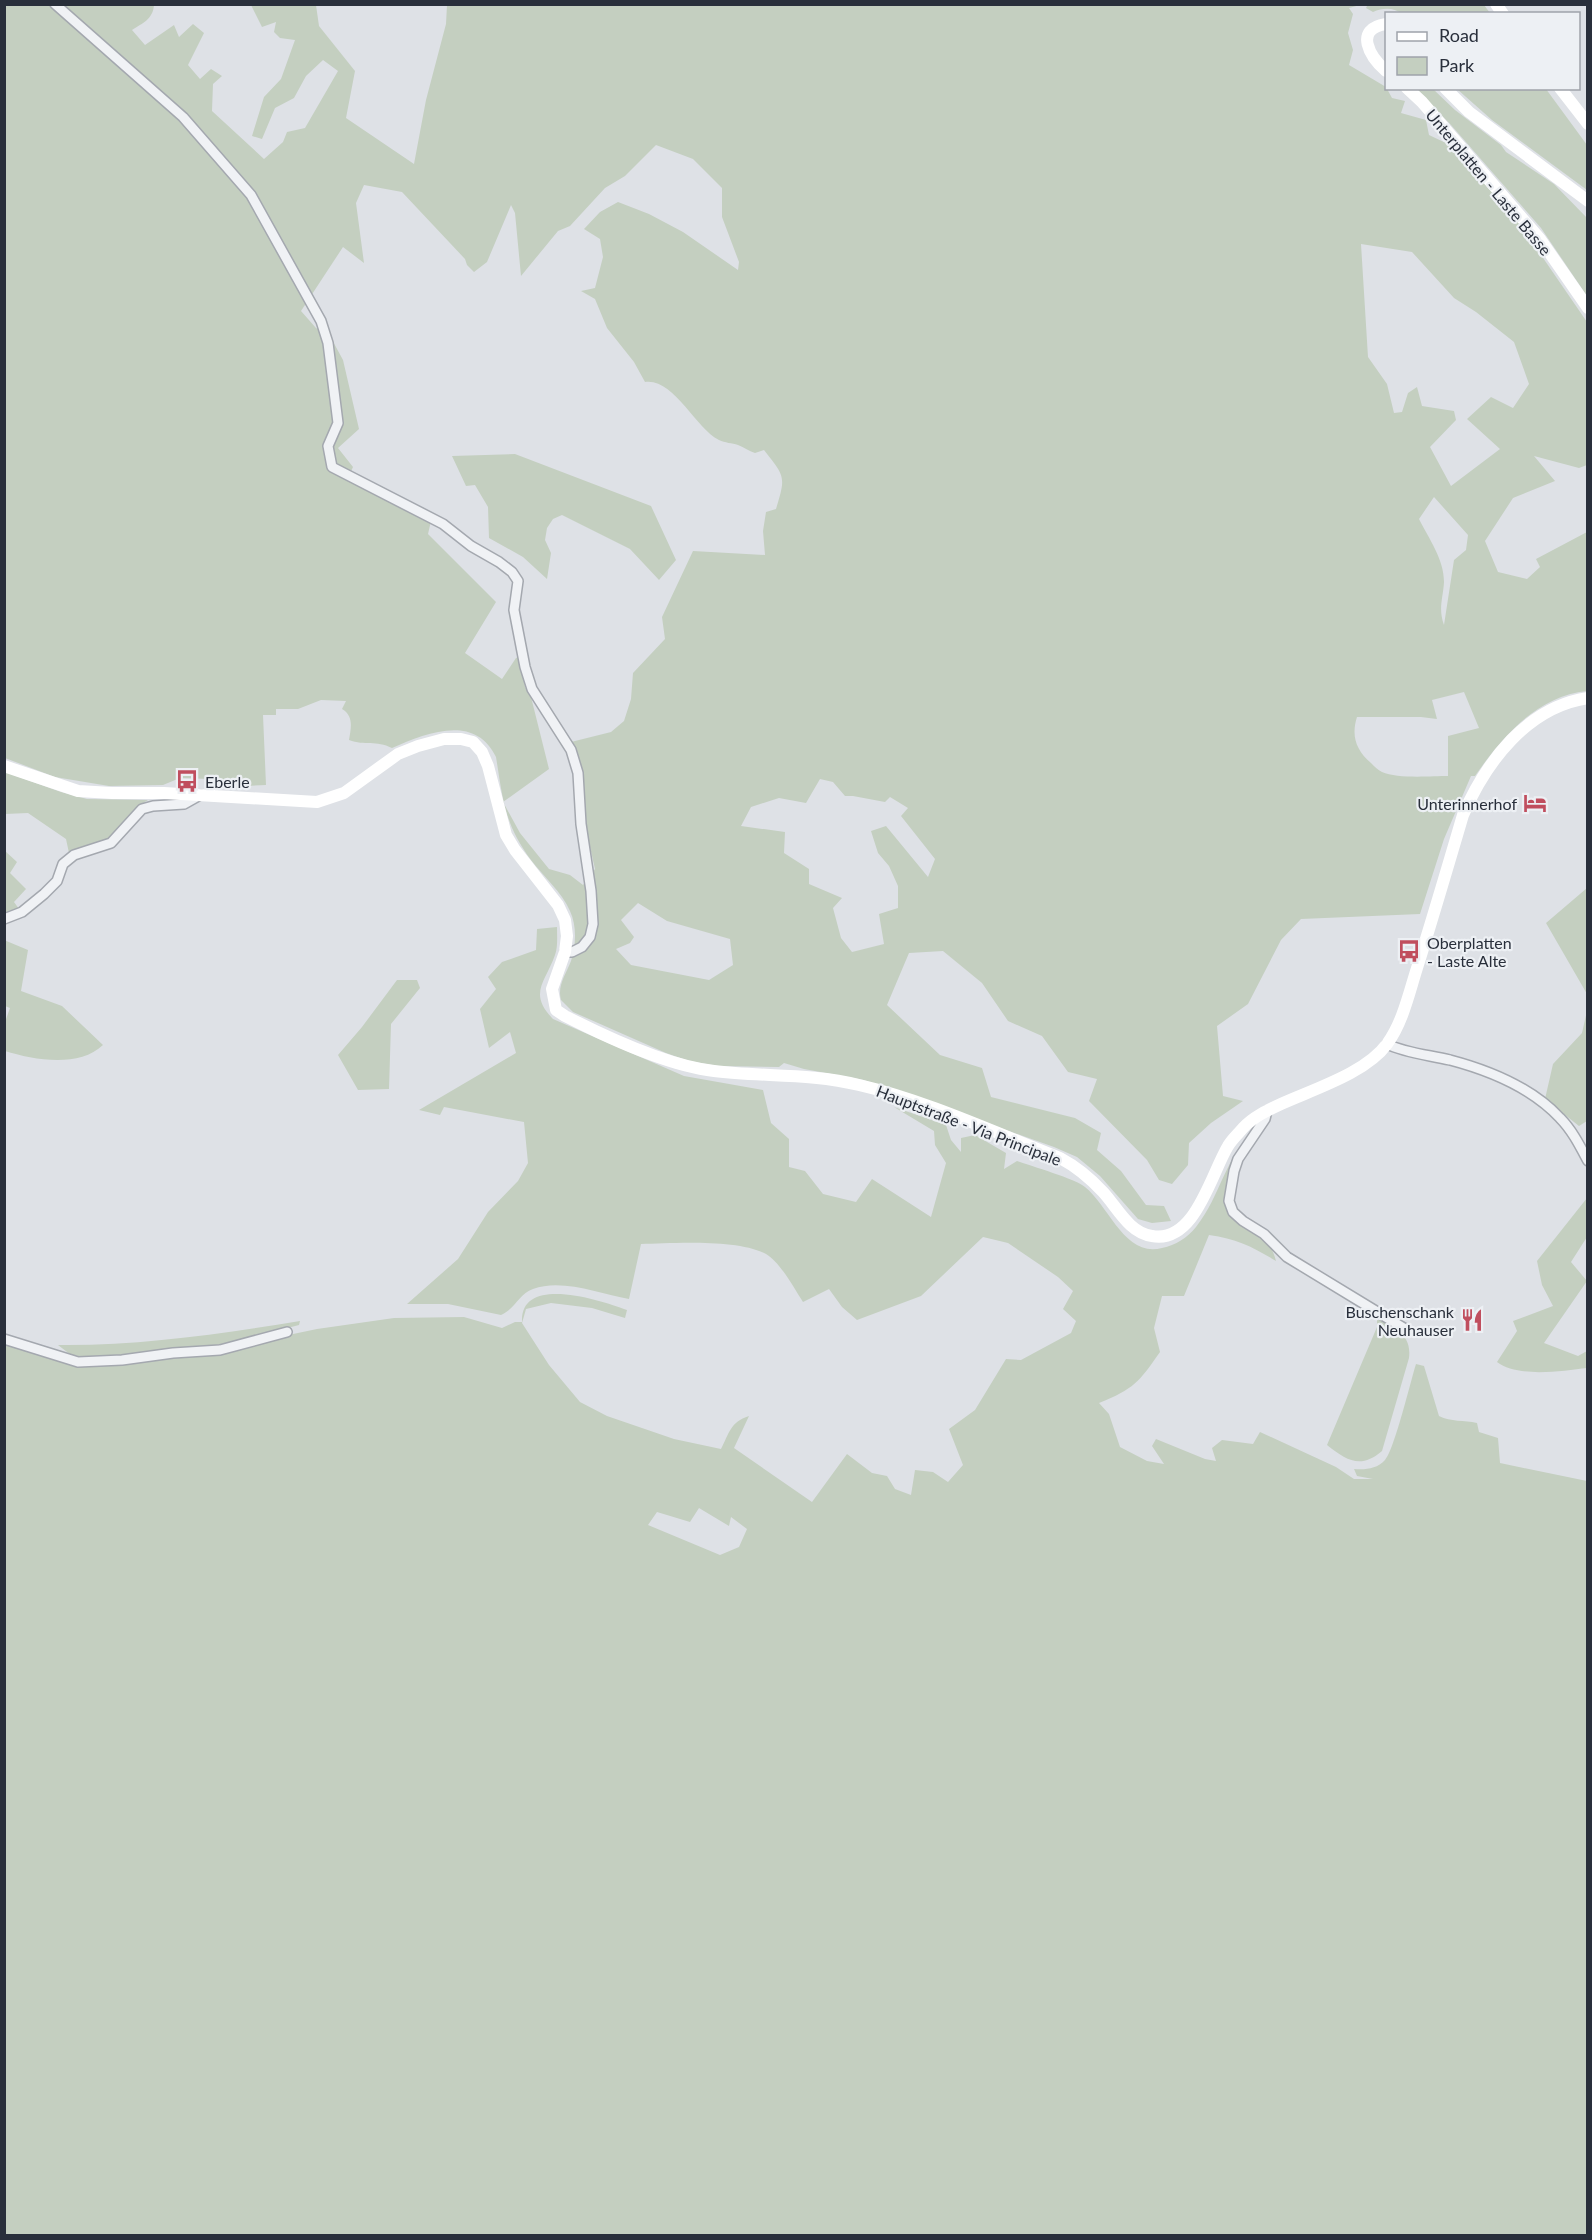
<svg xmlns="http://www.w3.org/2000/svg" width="1592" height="2240" font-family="Lato,sans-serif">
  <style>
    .green { fill: #c4cfc0; fill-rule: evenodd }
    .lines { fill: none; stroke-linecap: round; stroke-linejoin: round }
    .minor-casing { stroke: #a4a8af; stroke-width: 12 }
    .minor { stroke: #f0f2f5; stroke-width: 9 }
    .secondary { stroke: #fff; stroke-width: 12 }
    .labels { text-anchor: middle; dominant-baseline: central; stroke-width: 4.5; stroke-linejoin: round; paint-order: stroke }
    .street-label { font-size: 16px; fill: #292f3b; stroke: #edf0f4 }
    .poi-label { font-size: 16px; fill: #292f3b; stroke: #edf0f4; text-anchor: start }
  </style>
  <rect width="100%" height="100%" fill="#dee1e6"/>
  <path class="green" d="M 1368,4 L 1484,5 L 1490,13 L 1402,14 C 1393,7 1383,8 1373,12 L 1366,8 Z
    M 4,5 L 154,5 C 153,19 143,23 132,30 L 145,45 L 174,25 L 179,37 L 193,24 L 204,33 L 188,65 L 200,79 L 211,69 L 222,76 L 213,84 L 212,111 L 264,159 L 283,142 L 287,132 L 305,128 L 338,71 L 323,60 L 306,76 L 294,98 L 275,108 L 262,139 L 252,136 L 264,97 L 281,79 L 295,40 L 280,38 L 274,32 L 276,22 L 262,27 L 251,5 L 316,5 L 319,26 L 355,71 L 346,118 L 414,164 L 426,100 L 446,24 L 447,5 L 1360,5 L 1349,8 L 1353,14 L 1348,33 L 1353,50 L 1349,65 L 1386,87 L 1392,98 L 1405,101 L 1401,113 L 1426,120 L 1429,135 L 1448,144 L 1517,220 L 1587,322 L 1587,465 L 1579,468 L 1534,456 L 1555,481 L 1513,498 L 1485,541 L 1498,572 L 1527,579 L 1540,567 L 1536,559 L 1587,532 L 1587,691 C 1537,696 1502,737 1475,776 L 1471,776 L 1444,839 L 1420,914 L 1301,919 L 1281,940 L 1248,1004 L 1217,1026 L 1223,1096 L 1243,1101 L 1211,1123 L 1189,1143 L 1188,1165 L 1172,1184 L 1159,1180 L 1147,1160 L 1089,1101 L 1097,1079 L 1068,1072 L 1042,1036 L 1008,1021 L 982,983 L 943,951 L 909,953 L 887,1005 L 940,1055 L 982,1068 L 991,1097 L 1075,1118 L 1101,1133 L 1097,1150 L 1121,1171 L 1146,1205 L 1164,1206 L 1171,1221 L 1152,1223 L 1138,1219 L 1100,1176 L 1077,1157 L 1054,1147 L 864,1080 L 804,1069 L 784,1063 L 779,1067 L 718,1066 L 689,1061 L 666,1053 L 573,1012 L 561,1000 C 557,986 566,974 571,961 C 576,945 577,926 570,911 C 562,892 543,876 531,860 C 504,823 503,800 496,757 C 475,713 426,733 392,748 C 376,740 365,746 349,740 C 351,728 354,716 342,709 L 346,701 L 321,700 L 298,709 L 276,709 L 276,715 L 263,715 L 266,785 L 244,786 L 210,779 L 180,778 L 163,785 L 109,786 L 55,777 L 5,758 ZM 656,145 L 693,159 L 722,188 L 722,217 L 739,262 L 738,270 L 683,232 L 649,214 L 618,202 L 600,212 L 584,229 L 600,239 L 603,257 L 595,288 L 581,291 L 595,299 L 607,328 L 634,362 L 645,382 C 674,378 695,428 719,440 C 725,443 732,443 738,445 C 743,447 749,451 755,453 L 764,450 C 785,477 786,476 776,509 L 766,512 L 763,531 L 765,555 L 693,551 L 662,617 L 665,639 L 633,673 L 631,699 L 624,721 L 611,732 L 571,742 L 582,768 L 585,825 L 595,869 L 583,885 L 570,875 L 549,869 L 520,833 L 503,802 L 549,769 L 531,697 L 525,687 L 520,656 L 516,658 L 502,679 L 465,653 L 496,602 L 428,534 L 431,521 L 347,480 L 353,467 L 338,448 L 359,429 L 343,360 L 330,336 L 316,328 L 301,311 L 343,247 L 364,263 L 356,203 L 364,185 L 402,192 L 465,259 L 467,265 L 474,272 L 487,262 L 511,205 L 515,213 L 521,276 L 558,231 L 570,226 L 605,188 L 625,176 ZM 1361,244 L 1412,252 L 1454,298 L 1476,312 L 1514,342 L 1529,384 L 1513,408 L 1491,397 L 1467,419 L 1500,449 L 1451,486 L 1430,447 L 1456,420 L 1454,411 L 1422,406 L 1417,387 L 1408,393 L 1402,412 L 1394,413 L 1387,384 L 1368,357 ZM 1434,497 L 1468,535 L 1466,550 L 1454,560 L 1444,625 C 1438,608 1443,599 1444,582 C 1444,559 1429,539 1419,519 ZM 1464,692 L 1479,728 L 1448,736 L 1448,776 C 1431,776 1397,779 1382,772 C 1378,770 1374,766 1371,763 C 1356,750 1351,736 1357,717 L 1421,717 L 1437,719 L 1432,700 ZM 820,779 L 833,782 L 845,796 L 853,796 L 885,802 L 890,797 L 908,808 L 901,816 L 935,859 L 928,877 L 886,826 L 871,831 L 878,853 L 889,866 L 898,886 L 898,908 L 879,914 L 884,944 L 852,952 L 841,938 L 833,908 L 842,898 L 809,884 L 809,869 L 784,853 L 785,832 L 741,826 L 751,807 L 779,798 L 806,803 ZM 638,903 L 667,921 L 730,939 L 733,965 L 709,980 L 631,965 L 616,949 L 630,943 L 634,937 L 621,920 Z
    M 1416,89 L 1433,89 L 1455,110 L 1501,145 L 1506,152 L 1554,184 L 1587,218 L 1587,296 L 1541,228 L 1451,125 Z
    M 1457,89 L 1546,89 L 1587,145 L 1587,190 L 1492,120 Z
    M 515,454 L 651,506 L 676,560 L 659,580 L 630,549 L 562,515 L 553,519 L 547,528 L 545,540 L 551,553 L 547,579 L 523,557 L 489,538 L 488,507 L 475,485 L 466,486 L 452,456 Z
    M 5,772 L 61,792 L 87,799 L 148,800 L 137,807 L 109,839 L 69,853 L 66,839 L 28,813 L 5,814 Z
    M 4,850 L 17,862 L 10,873 L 26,889 L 14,902 L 19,909 L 4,916 Z
    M 1587,888 L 1587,994 L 1546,923 Z
    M 557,927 C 557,936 558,947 555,955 C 545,983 528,993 553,1019 L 684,1076 L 763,1090 L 771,1123 L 789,1139 L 789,1167 L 805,1171 L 823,1194 L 856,1202 L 872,1179 L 931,1217 L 946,1163 L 935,1145 L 934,1131 L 894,1107 L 946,1125 L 951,1140 L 961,1152 L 961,1138 L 975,1135 L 1006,1153 L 1004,1169 L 1017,1161 C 1031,1166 1076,1179 1085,1187 C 1109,1206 1125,1258 1162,1248 C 1176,1245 1187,1238 1196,1227 C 1222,1194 1223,1159 1258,1126 C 1250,1137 1240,1149 1234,1161 C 1226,1177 1219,1208 1235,1221 C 1254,1234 1270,1236 1276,1261 C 1253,1247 1237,1239 1209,1235 L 1184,1296 L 1162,1296 L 1154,1328 L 1160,1352 C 1139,1382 1134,1389 1099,1403 L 1109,1414 L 1120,1447 L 1147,1461 L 1164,1464 L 1152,1446 L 1156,1439 L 1205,1459 L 1216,1461 L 1212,1448 L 1222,1440 L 1253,1444 L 1260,1432 L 1336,1467 L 1354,1479 L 1373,1479 L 1357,1476 L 1354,1469 C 1365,1470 1377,1469 1385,1460 C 1394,1451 1411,1380 1416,1364 L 1424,1366 L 1439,1416 C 1451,1422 1464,1420 1477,1423 L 1479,1432 L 1498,1438 L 1500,1463 L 1587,1481 L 1587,2235 L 5,2236 L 5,1343 L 78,1365 L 274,1338 L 317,1329 L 394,1318 L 464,1317 L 502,1328 L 515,1322 L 522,1322 C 520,1274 600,1300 627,1310 L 625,1318 L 592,1308 L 551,1303 L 526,1309 L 522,1323 L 549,1365 L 580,1402 L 607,1416 L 674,1439 L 721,1449 C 729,1434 730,1422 749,1416 L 734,1448 L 812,1502 L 847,1454 L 872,1473 L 887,1476 L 895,1489 L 911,1495 L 915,1470 L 933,1472 L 948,1482 L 963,1465 L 949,1429 L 975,1410 L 1006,1359 L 1021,1360 L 1071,1333 L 1076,1321 L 1063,1309 L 1073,1291 L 1058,1277 L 1008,1243 L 983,1237 L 921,1296 L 857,1320 L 842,1307 L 829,1289 L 803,1302 C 794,1288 780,1262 766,1254 C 738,1239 674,1243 641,1244 L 629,1299 C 600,1294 562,1278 533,1289 C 519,1294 515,1309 501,1315 L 448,1304 L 407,1304 L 458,1259 L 488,1212 L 518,1181 L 528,1163 L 524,1122 L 444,1107 L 440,1115 L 419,1110 L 516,1053 L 510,1032 L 489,1048 L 480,1009 L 496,989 L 488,977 L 502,962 L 536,950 L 537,929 ZM 699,1508 L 729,1526 L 731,1517 L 747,1529 L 739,1547 L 720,1555 L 648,1525 L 657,1512 L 690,1522 Z
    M 4,940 L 28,950 L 21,991 L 62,1006 L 103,1045 C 79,1068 34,1060 5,1051 L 5,1022 L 10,1008 L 5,1006 Z
    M 397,980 L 417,980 L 420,988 L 391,1024 L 389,1089 L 358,1090 L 338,1055 L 362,1027 Z
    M 1587,1011 L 1587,1121 L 1579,1126 L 1545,1099 L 1553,1064 L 1582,1033 Z
    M 1587,1198 L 1587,1237 L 1571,1262 L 1587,1281 L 1544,1343 L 1578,1356 L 1587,1351 L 1587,1368 C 1562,1371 1518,1378 1497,1362 L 1517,1331 L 1513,1321 L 1553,1306 L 1542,1285 L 1537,1261 Z
    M 1377,1317 C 1394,1327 1412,1334 1409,1358 L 1382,1451 C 1361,1469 1347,1461 1327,1445 L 1377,1327 Z
    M 300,1321 L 299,1325 L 222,1345 L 122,1355 L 94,1358 L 71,1355 L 58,1345 C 138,1346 221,1334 300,1321 Z"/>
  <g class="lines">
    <g class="minor-casing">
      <path id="minor" d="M 55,4 L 183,117 L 251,195 L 321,321 L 328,343 L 338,423 L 328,446 L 332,467 L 443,524 L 471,546 L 499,562 L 512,572 L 518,581 L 514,610 L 525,667 L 532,689 L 571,750 L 578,773 L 581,824 L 591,891 L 593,924 L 590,937 L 582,947 L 572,952 L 565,952
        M 4,919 L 22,912 L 44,894 L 57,881 L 63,864 L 74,855 L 111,843 L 142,809 L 153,806 L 184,804 L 200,795
        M 1387,1044 C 1405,1053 1429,1055 1450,1060 C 1488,1070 1532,1088 1560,1118 C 1572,1130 1580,1146 1588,1161
        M 1267,1111 L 1265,1119 L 1238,1159 L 1234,1171 L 1229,1201 L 1233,1212 L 1243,1221 L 1264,1234 L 1287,1257 L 1407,1330
        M 4,1339 L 78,1362 L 122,1360 L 173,1353 L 220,1350 L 287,1332"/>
    </g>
    <use href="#minor" class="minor"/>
    <path class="secondary" d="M 1496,4 L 1503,14
      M 1386,24 C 1353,29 1370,57 1386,71
      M 1407,88 L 1422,102 L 1540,239 L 1588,308
      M 1445,88 L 1469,112 L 1588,201
      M 1560,88 L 1588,124
      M 4,766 L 78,791 L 112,793 L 164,793 L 317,802 L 344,793 L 398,754 L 418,746 L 444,739 L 461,739 L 473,742 L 482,752 L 488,766 L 506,835 L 515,850 L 558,905 L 565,920 L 567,936 L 565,952 L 552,989 L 556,1010 L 565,1016 C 606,1037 669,1066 714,1071 C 762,1077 811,1073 859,1085 C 925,1100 996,1133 1060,1158 C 1077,1167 1090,1178 1103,1192 C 1117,1207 1129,1233 1152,1236 C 1195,1244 1211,1174 1228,1146 C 1232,1139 1238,1134 1243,1128 C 1253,1117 1268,1110 1281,1104 C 1314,1089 1366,1073 1387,1044 C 1403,1022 1409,993 1417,968 C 1433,917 1448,866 1463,815 C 1486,762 1527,707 1588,698"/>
  </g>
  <defs>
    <g id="bus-bare" transform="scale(1.8)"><path d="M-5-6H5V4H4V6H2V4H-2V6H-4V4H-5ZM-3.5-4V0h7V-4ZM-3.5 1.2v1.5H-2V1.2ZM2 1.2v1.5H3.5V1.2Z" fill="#c04e5e" stroke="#edf0f4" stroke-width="2.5" paint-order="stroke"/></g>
    <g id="hotel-bare" transform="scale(1.8)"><path d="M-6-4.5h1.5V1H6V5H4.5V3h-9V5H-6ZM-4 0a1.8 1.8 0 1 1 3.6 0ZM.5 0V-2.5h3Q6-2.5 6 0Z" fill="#c04e5e" stroke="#edf0f4" stroke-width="2.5" paint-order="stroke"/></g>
    <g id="restaurant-bare" transform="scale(1.8)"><path d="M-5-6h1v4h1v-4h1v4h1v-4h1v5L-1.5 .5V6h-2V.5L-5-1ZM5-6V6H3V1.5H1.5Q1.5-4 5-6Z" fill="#c04e5e" stroke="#edf0f4" stroke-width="2.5" paint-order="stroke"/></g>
  </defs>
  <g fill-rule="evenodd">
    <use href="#bus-bare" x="187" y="781"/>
    <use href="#hotel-bare" x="1535" y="803"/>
    <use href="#bus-bare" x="1409" y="951"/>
    <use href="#restaurant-bare" x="1472" y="1320"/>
  </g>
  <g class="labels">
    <g class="street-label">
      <text transform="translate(1489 182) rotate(50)">Unterplatten - Laste Basse</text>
      <text transform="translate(969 1125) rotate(21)">Hauptstraße - Via Principale</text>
    </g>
    <g class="poi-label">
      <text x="205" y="781">Eberle</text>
      <text x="1517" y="803" text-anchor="end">Unterinnerhof</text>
      <text x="1427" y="942">Oberplatten<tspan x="1427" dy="18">- Laste Alte</tspan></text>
      <text x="1454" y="1311" text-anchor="end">Buschenschank<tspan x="1454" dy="18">Neuhauser</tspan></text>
    </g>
  </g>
  <rect width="1592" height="2240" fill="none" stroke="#292f3b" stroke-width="12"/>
  <rect x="1385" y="12" width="195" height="78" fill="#edf0f4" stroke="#9fa3aa" stroke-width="1.5"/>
  <rect x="1397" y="32" width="30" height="9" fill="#ffffff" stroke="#9fa3aa" stroke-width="1.5"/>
  <text x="1439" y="42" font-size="18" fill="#292f3b">Road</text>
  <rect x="1397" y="57" width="30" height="18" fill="#c4cfc0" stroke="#9fa3aa" stroke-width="1.5"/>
  <text x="1439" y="72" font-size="18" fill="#292f3b">Park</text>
</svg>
